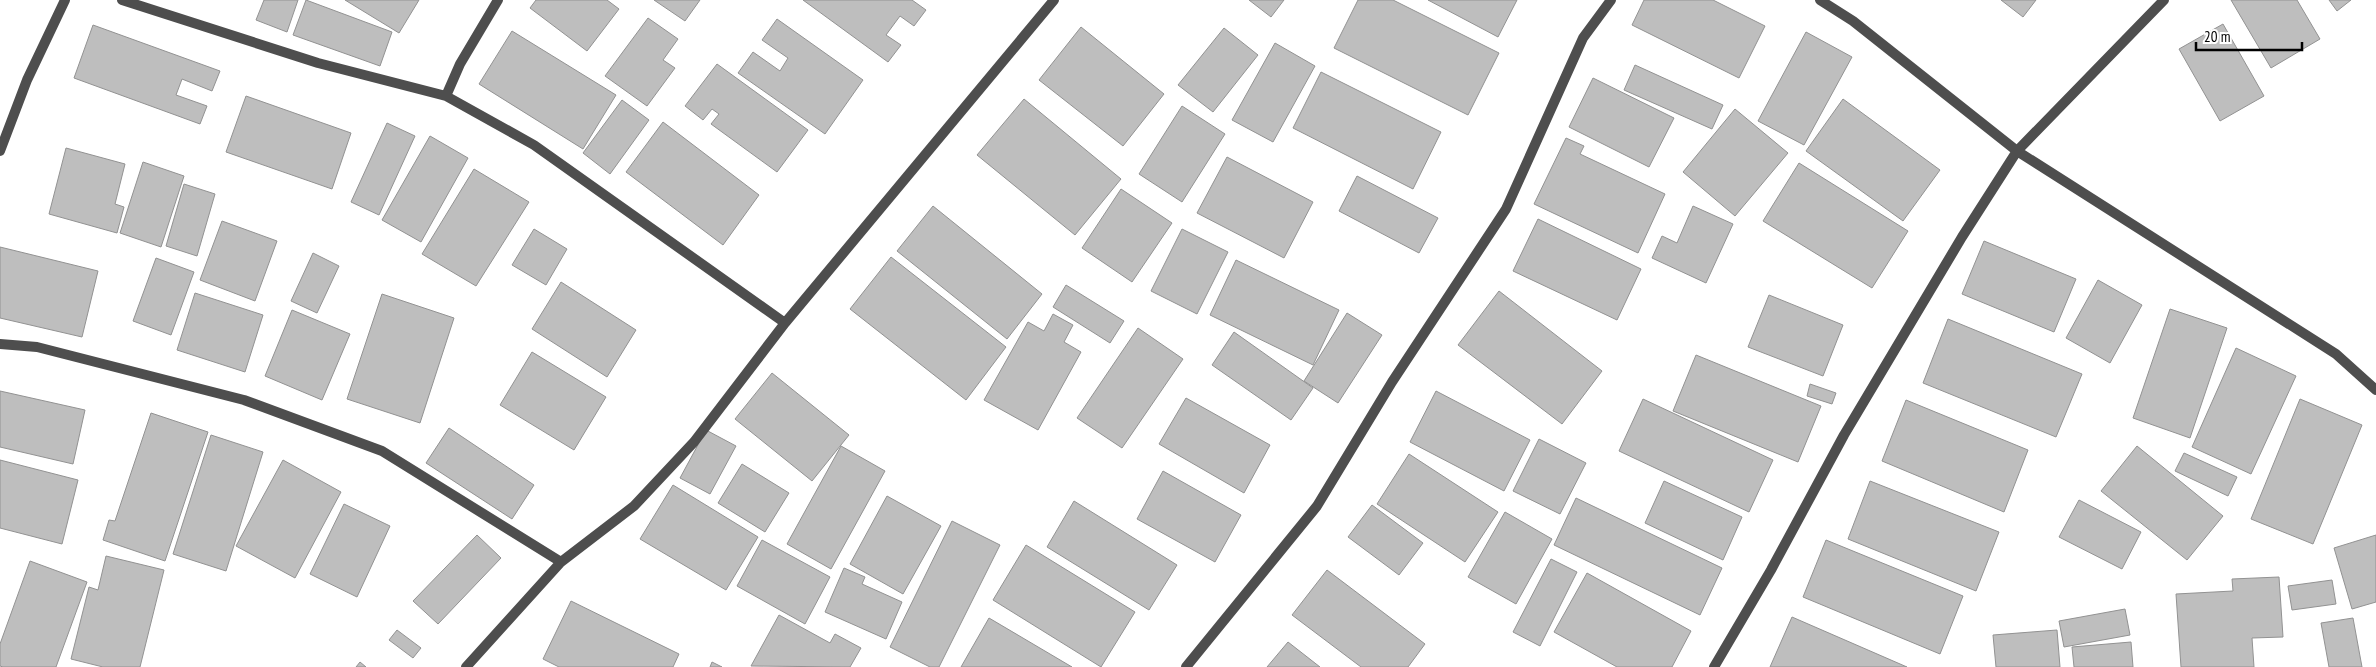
<svg xmlns="http://www.w3.org/2000/svg" width="2376" height="667" font-family="'PT Sans Narrow',sans-serif">
  <style>
    .building { fill: #bebebe; stroke: #929292 }
    .lines { fill: none; stroke-linecap: round; stroke-linejoin: round }
    .minor { stroke: #4e4e4e; stroke-width: 10 }
  </style>
  <rect width="100%" height="100%" fill="#fff"/>
  <path class="building" d="M 264,0 L 298,0 L 287,32 L 256,20 Z
    M 306,0 L 392,32 L 380,66 L 293,35 Z
    M 345,0 L 419,0 L 399,33 Z
    M 536,0 L 607,0 L 619,9 L 587,51 L 530,8 Z
    M 654,0 L 700,0 L 685,21 Z
    M 803,0 L 912,0 L 926,10 L 914,26 L 900,16 L 886,35 L 901,45 L 888,62 Z
    M 1249,0 L 1284,0 L 1271,17 Z
    M 1358,0 L 1393,0 L 1499,53 L 1468,115 L 1334,48 Z
    M 1428,0 L 1517,0 L 1498,37 Z
    M 1644,0 L 1713,0 L 1765,26 L 1739,78 L 1632,25 Z
    M 2001,0 L 2036,0 L 2023,17 Z
    M 2231,0 L 2297,0 L 2320,39 L 2271,68 Z
    M 2329,0 L 2351,0 L 2337,11 Z
    M 648,18 L 678,39 L 663,60 L 675,68 L 647,106 L 605,76 Z
    M 777,19 L 863,80 L 825,134 L 738,73 L 753,52 L 780,71 L 788,58 L 762,40 Z
    M 2223,24 L 2264,96 L 2220,121 L 2179,49 Z
    M 93,25 L 220,71 L 212,91 L 182,79 L 176,95 L 207,106 L 200,124 L 74,78 Z
    M 1081,27 L 1164,94 L 1123,146 L 1039,80 Z
    M 1224,28 L 1258,55 L 1213,112 L 1178,85 Z
    M 512,31 L 616,95 L 583,149 L 479,84 Z
    M 1806,32 L 1852,57 L 1804,145 L 1758,121 Z
    M 1275,43 L 1315,66 L 1273,142 L 1232,120 Z
    M 717,64 L 808,130 L 777,172 L 711,124 L 719,114 L 712,109 L 703,120 L 685,106 Z
    M 1635,65 L 1723,105 L 1712,129 L 1624,90 Z
    M 1321,72 L 1441,132 L 1413,189 L 1293,128 Z
    M 1593,78 L 1674,118 L 1649,167 L 1569,127 Z
    M 246,96 L 351,133 L 332,189 L 226,152 Z
    M 1024,99 L 1121,179 L 1075,235 L 977,155 Z
    M 1843,99 L 1940,170 L 1903,221 L 1806,151 Z
    M 622,100 L 649,120 L 610,174 L 583,153 Z
    M 1182,106 L 1225,134 L 1182,202 L 1139,174 Z
    M 1735,109 L 1788,153 L 1735,216 L 1683,172 Z
    M 663,122 L 759,195 L 723,245 L 626,172 Z
    M 387,123 L 415,136 L 379,215 L 351,202 Z
    M 430,136 L 468,158 L 421,242 L 382,220 Z
    M 1566,138 L 1584,146 L 1580,154 L 1665,194 L 1638,253 L 1534,204 Z
    M 66,148 L 125,164 L 115,204 L 124,207 L 117,233 L 49,214 Z
    M 1227,157 L 1313,202 L 1284,258 L 1197,213 Z
    M 143,162 L 184,176 L 161,247 L 120,233 Z
    M 1799,163 L 1908,231 L 1872,288 L 1763,221 Z
    M 474,169 L 529,202 L 476,286 L 422,254 Z
    M 1357,176 L 1438,218 L 1419,253 L 1339,211 Z
    M 184,184 L 215,194 L 197,256 L 166,246 Z
    M 1121,189 L 1172,223 L 1132,282 L 1082,248 Z
    M 933,206 L 1042,294 L 1007,339 L 897,251 Z
    M 1693,206 L 1733,224 L 1706,283 L 1652,258 L 1662,236 L 1677,243 Z
    M 1538,219 L 1641,269 L 1617,320 L 1513,271 Z
    M 222,221 L 277,241 L 255,301 L 200,280 Z
    M 534,229 L 567,249 L 546,285 L 512,265 Z
    M 1182,229 L 1228,252 L 1197,314 L 1151,291 Z
    M 1984,241 L 2076,279 L 2054,332 L 1962,294 Z
    M 0,247 L 98,271 L 82,337 L 0,318 Z
    M 313,253 L 339,266 L 317,313 L 291,301 Z
    M 891,257 L 1006,347 L 966,400 L 850,309 Z
    M 156,258 L 194,272 L 171,335 L 133,321 Z
    M 1236,260 L 1339,310 L 1313,365 L 1210,315 Z
    M 2098,280 L 2142,305 L 2110,363 L 2066,338 Z
    M 561,282 L 636,330 L 607,377 L 532,329 Z
    M 1066,285 L 1124,321 L 1110,343 L 1053,307 Z
    M 1499,291 L 1602,371 L 1562,424 L 1458,345 Z
    M 195,293 L 263,315 L 245,372 L 177,350 Z
    M 382,294 L 454,318 L 420,423 L 347,399 Z
    M 1769,295 L 1843,325 L 1823,376 L 1748,347 Z
    M 2170,309 L 2227,328 L 2190,438 L 2133,418 Z
    M 292,310 L 350,334 L 322,400 L 265,376 Z
    M 1347,313 L 1382,335 L 1338,403 L 1304,381 Z
    M 1053,314 L 1073,325 L 1064,342 L 1081,352 L 1038,430 L 984,400 L 1028,322 L 1044,331 Z
    M 1948,319 L 2082,374 L 2056,437 L 1923,383 Z
    M 1138,328 L 1183,359 L 1122,448 L 1077,418 Z
    M 1234,332 L 1313,388 L 1291,420 L 1212,365 Z
    M 2236,348 L 2296,376 L 2251,474 L 2192,447 Z
    M 532,352 L 606,397 L 574,450 L 500,405 Z
    M 1696,355 L 1821,406 L 1798,462 L 1673,411 Z
    M 772,373 L 849,435 L 812,481 L 735,419 Z
    M 1810,384 L 1836,393 L 1832,404 L 1807,396 Z
    M 0,391 L 85,410 L 73,464 L 0,447 Z
    M 1436,391 L 1530,440 L 1504,491 L 1410,442 Z
    M 1186,398 L 1270,445 L 1244,493 L 1159,444 Z
    M 1643,399 L 1773,460 L 1749,512 L 1619,451 Z
    M 2300,399 L 2362,425 L 2313,544 L 2251,519 Z
    M 1906,400 L 2028,450 L 2004,512 L 1882,461 Z
    M 151,413 L 208,432 L 165,561 L 103,540 L 109,520 L 115,521 Z
    M 449,428 L 534,485 L 512,519 L 426,463 Z
    M 706,430 L 736,446 L 710,494 L 680,478 Z
    M 211,435 L 263,452 L 226,571 L 173,554 Z
    M 1539,439 L 1586,463 L 1560,514 L 1513,491 Z
    M 841,446 L 885,471 L 831,569 L 787,544 Z
    M 2137,446 L 2223,516 L 2187,560 L 2101,491 Z
    M 2184,453 L 2237,477 L 2228,496 L 2175,471 Z
    M 1409,454 L 1498,512 L 1465,562 L 1377,504 Z
    M 0,460 L 78,480 L 62,544 L 0,528 Z
    M 283,460 L 341,492 L 295,578 L 236,546 Z
    M 742,464 L 789,493 L 765,532 L 718,503 Z
    M 1163,471 L 1241,515 L 1215,562 L 1137,519 Z
    M 1664,481 L 1742,517 L 1723,560 L 1645,523 Z
    M 1870,481 L 1999,532 L 1976,591 L 1848,539 Z
    M 673,485 L 758,537 L 726,590 L 640,539 Z
    M 887,496 L 941,526 L 903,594 L 850,564 Z
    M 1576,498 L 1722,568 L 1700,615 L 1554,545 Z
    M 2079,500 L 2141,532 L 2122,569 L 2059,537 Z
    M 1074,501 L 1177,565 L 1149,610 L 1047,547 Z
    M 344,504 L 390,526 L 357,597 L 310,574 Z
    M 1372,505 L 1423,543 L 1399,575 L 1348,537 Z
    M 1505,512 L 1552,539 L 1516,604 L 1468,577 Z
    M 952,521 L 1000,545 L 939,667 L 930,667 L 890,647 Z
    M 477,535 L 501,558 L 438,624 L 413,601 Z
    M 2376,535 L 2376,602 L 2352,609 L 2334,548 Z
    M 762,540 L 830,577 L 805,624 L 737,586 Z
    M 1826,540 L 1963,596 L 1940,654 L 1803,597 Z
    M 1026,545 L 1135,612 L 1101,667 L 993,600 Z
    M 106,556 L 164,570 L 140,667 L 103,667 L 71,659 L 89,587 L 98,590 Z
    M 1551,559 L 1577,572 L 1540,646 L 1513,632 Z
    M 30,561 L 87,582 L 56,667 L 3,667 L 0,666 L 0,644 Z
    M 844,568 L 865,577 L 862,584 L 902,602 L 886,639 L 825,612 Z
    M 1327,570 L 1425,644 L 1408,667 L 1361,667 L 1292,615 Z
    M 1587,573 L 1691,631 L 1672,667 L 1617,667 L 1554,632 Z
    M 2279,577 L 2283,637 L 2252,638 L 2254,667 L 2181,667 L 2176,594 L 2233,591 L 2232,579 Z
    M 2332,580 L 2336,604 L 2292,610 L 2288,586 Z
    M 571,601 L 679,654 L 673,667 L 559,667 L 543,659 Z
    M 2125,609 L 2130,635 L 2064,647 L 2059,621 Z
    M 779,615 L 830,643 L 835,634 L 861,648 L 850,667 L 751,666 Z
    M 1792,617 L 1907,667 L 1770,667 Z
    M 989,618 L 1072,667 L 961,667 Z
    M 2353,618 L 2362,667 L 2329,667 L 2321,623 Z
    M 397,630 L 421,648 L 413,658 L 389,640 Z
    M 2057,630 L 2060,667 L 1996,667 L 1993,635 Z
    M 1288,642 L 1320,667 L 1267,667 Z
    M 2131,642 L 2133,667 L 2074,667 L 2072,647 Z
    M 360,662 L 366,667 L 356,667 Z
    M 712,662 L 722,667 L 710,667 Z"/>
  <g class="lines">
    <path class="minor" d="M 122,0 L 318,63 L 446,96 L 534,145 L 785,323
      M 1820,0 L 1853,21 L 2017,151 L 2336,354 L 2376,390
      M 446,96 L 460,64 L 498,0
      M 0,151 L 27,80 L 65,0
      M 0,344 L 37,347 L 244,400 L 382,451 L 561,562
      M 466,667 L 561,562 L 634,506 L 694,442 L 785,323 L 1054,0
      M 1186,667 L 1317,506 L 1392,382 L 1506,209 L 1583,38 L 1611,0
      M 1714,667 L 1771,570 L 1844,435 L 1962,237 L 2017,151 L 2164,0"/>
  </g>
  <path d="M2196 42v8h106v-8" fill="none" stroke="#000000" stroke-width="2.5"/>
  <text x="2204" y="42" font-size="15" fill="#000000" stroke="#ffffff" stroke-width="4" paint-order="stroke">20 m</text>
</svg>
